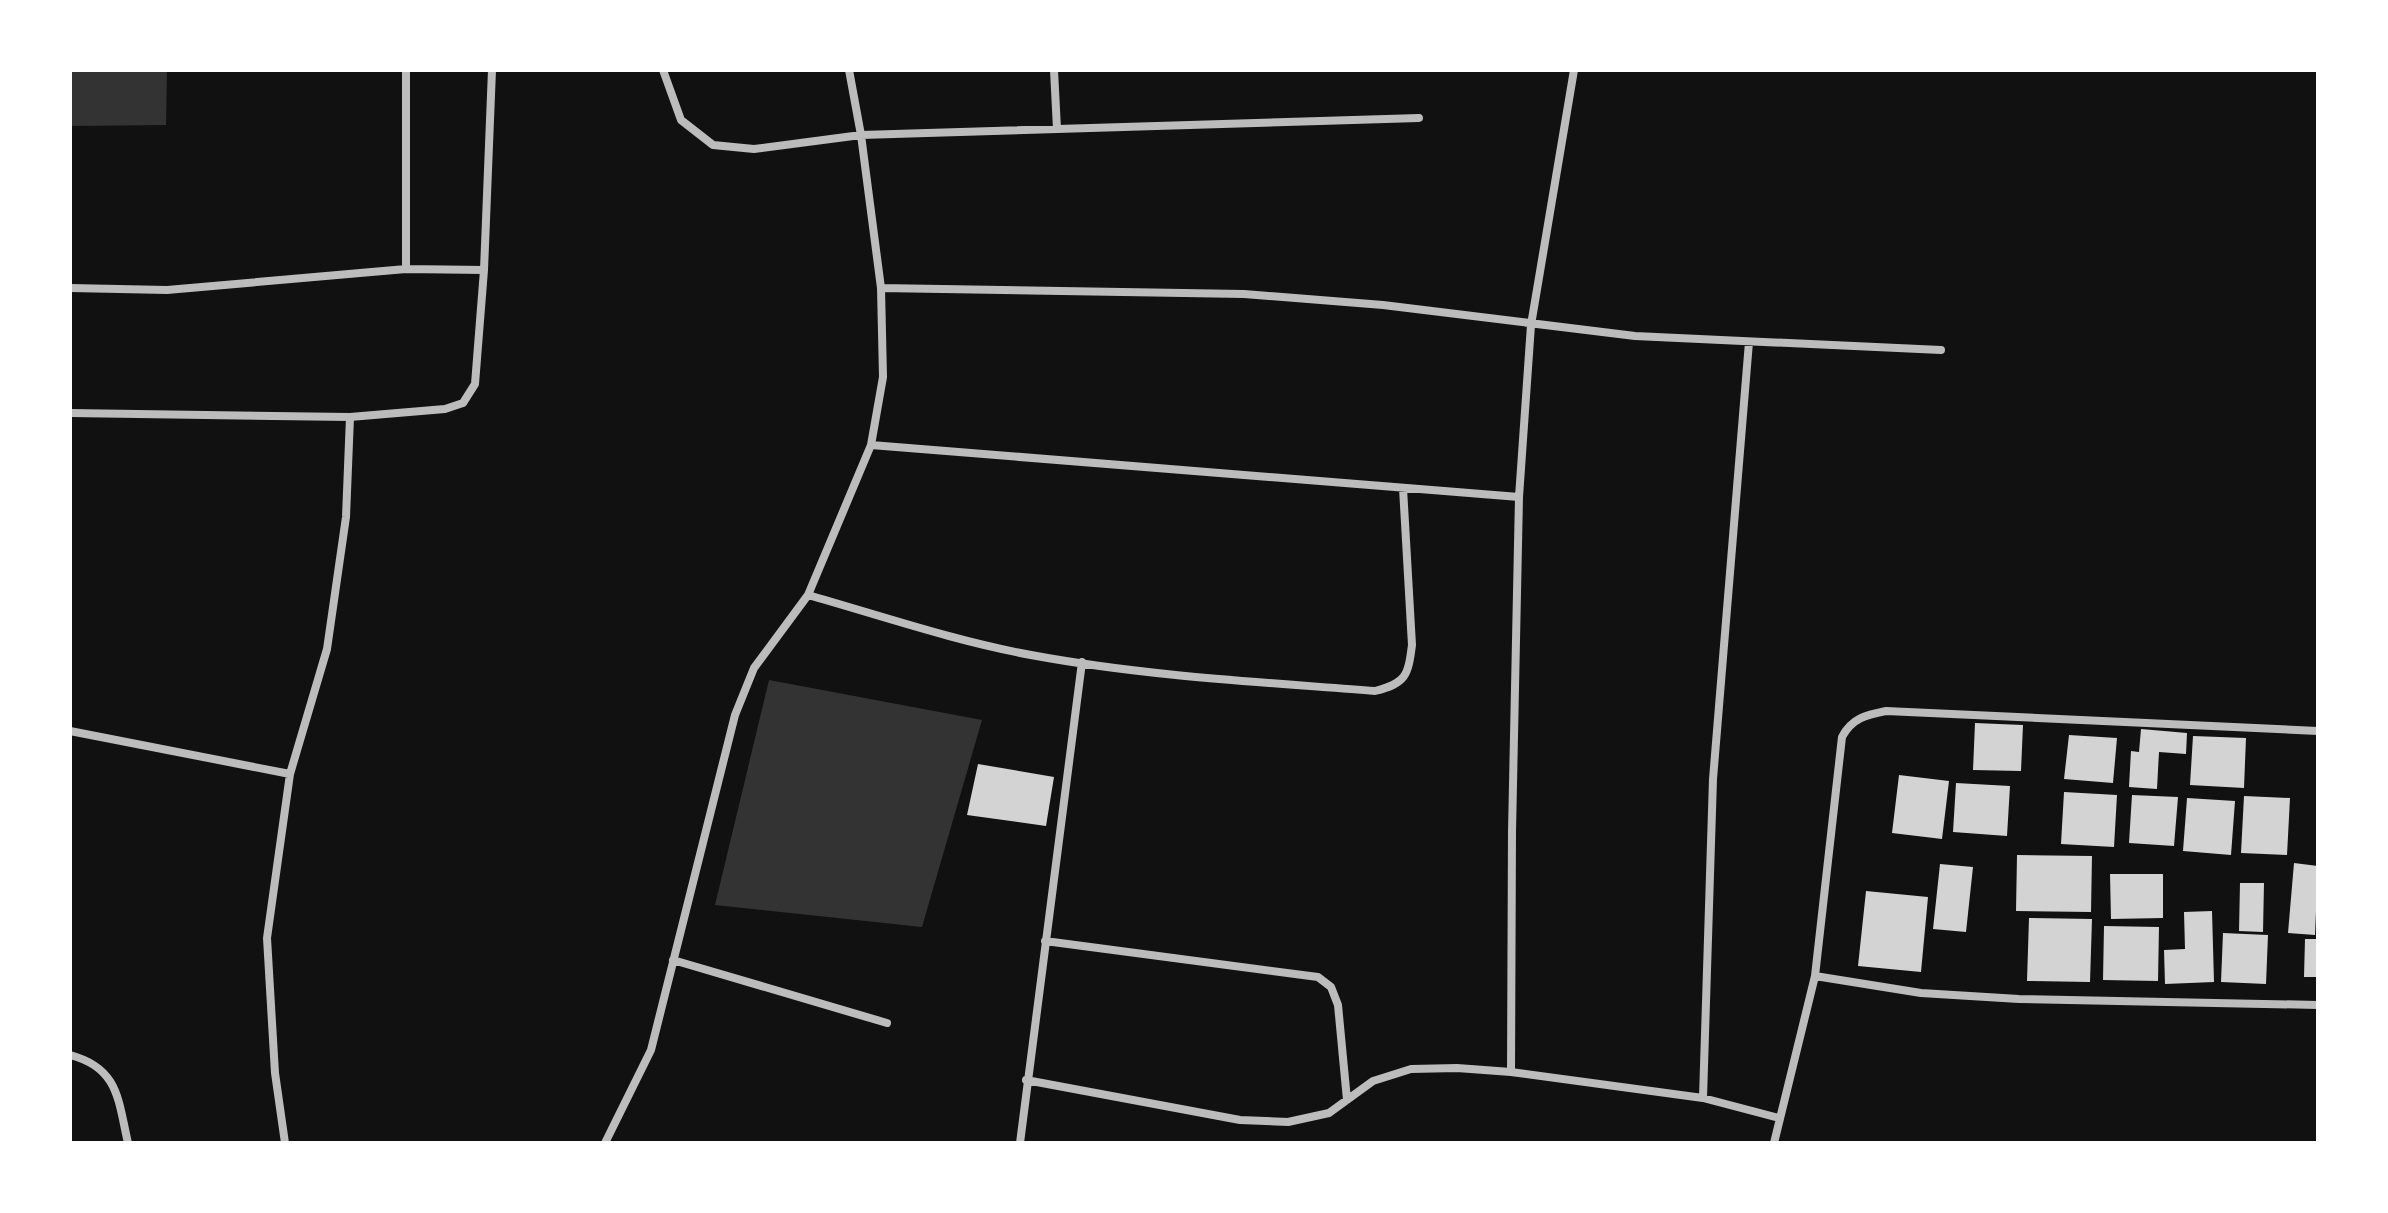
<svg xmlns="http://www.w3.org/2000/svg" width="2388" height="1213" font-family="'Roboto Condensed',sans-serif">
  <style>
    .water { fill: #333 }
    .building { fill: #d3d3d3 }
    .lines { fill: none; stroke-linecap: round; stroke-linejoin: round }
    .minor { stroke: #bcbcbc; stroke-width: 8 }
  </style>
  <rect width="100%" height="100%" fill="#111"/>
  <path class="water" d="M 70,70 L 167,70 L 166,125 L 70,126 Z
    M 769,680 L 982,720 L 922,927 L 715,905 Z"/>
  <path class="building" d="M 1975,723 L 2023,725 L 2021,771 L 1973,770 Z
    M 2141,729 L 2187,733 L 2186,754 L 2159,752 L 2157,789 L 2129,787 L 2131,751 L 2139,752 Z
    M 2069,735 L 2117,738 L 2113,783 L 2064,779 Z
    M 2193,736 L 2246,738 L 2244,788 L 2190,785 Z
    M 978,764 L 1054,777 L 1046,826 L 967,815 Z
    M 1899,775 L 1949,781 L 1942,839 L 1892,833 Z
    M 1956,783 L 2010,786 L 2007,836 L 1953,832 Z
    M 2064,792 L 2117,795 L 2114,847 L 2061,844 Z
    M 2132,795 L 2178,797 L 2174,846 L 2129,843 Z
    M 2244,796 L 2290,798 L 2287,855 L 2241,853 Z
    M 2187,798 L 2235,801 L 2231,855 L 2183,851 Z
    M 2017,855 L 2092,856 L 2091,912 L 2016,911 Z
    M 2294,863 L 2318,866 L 2315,935 L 2288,933 Z
    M 1940,864 L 1973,867 L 1966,932 L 1933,929 Z
    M 2110,874 L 2163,874 L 2163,918 L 2111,919 Z
    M 2240,883 L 2264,883 L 2263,932 L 2239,931 Z
    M 1866,891 L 1928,897 L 1921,972 L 1858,966 Z
    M 2212,911 L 2214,982 L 2165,984 L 2164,950 L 2185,949 L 2184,912 Z
    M 2029,918 L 2092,919 L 2090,982 L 2027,981 Z
    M 2104,926 L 2159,927 L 2158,981 L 2103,980 Z
    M 2223,933 L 2268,935 L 2266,984 L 2221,982 Z
    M 2305,939 L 2318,939 L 2318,977 L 2304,977 Z"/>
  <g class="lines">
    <path class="minor" d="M 663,70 L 681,120 L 713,145 L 754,149 L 861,135 L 1419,118
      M 1054,70 L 1057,129
      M 406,269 L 406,70
      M 484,270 L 492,70
      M 70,288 L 167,290 L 406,269 L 484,270 L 475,384 L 463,403 L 445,409 L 350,417 L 346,517 L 327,649 L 290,774 L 267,938 L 275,1073 L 285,1143
      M 881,288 L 1244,294 L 1383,305 L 1635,336 L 1941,350
      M 70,413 L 350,417
      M 871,445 L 1519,497
      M 808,595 C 882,616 955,641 1031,655 C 1144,676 1260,682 1375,691 C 1406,683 1408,676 1412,645 L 1403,488
      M 70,731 L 290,774
      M 1045,941 L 1318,977 L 1331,987 L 1338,1005 L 1347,1100
      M 673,960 L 887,1023
      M 1815,976 L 1921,993 L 2019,999 L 2318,1005
      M 70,1055 C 119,1068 118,1100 128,1143
      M 1511,1072 L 1512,832 L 1519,497 L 1531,325 L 1574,70
      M 1026,1080 L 1240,1120 L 1288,1122 L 1329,1113 L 1373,1081 L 1411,1069 L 1457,1068 L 1511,1072 L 1703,1098 L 1779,1118
      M 1703,1098 L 1713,779 L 1749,342
      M 605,1143 L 651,1050 L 735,715 L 754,668 L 808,595 L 871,445 L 883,377 L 881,288 L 861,135 L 849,70
      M 1020,1143 L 1082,662
      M 1774,1143 L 1815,976 L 1842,737 C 1852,718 1866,715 1886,711 L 2318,731"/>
  </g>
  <rect width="2388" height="1213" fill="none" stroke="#ffffff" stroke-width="144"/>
</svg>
